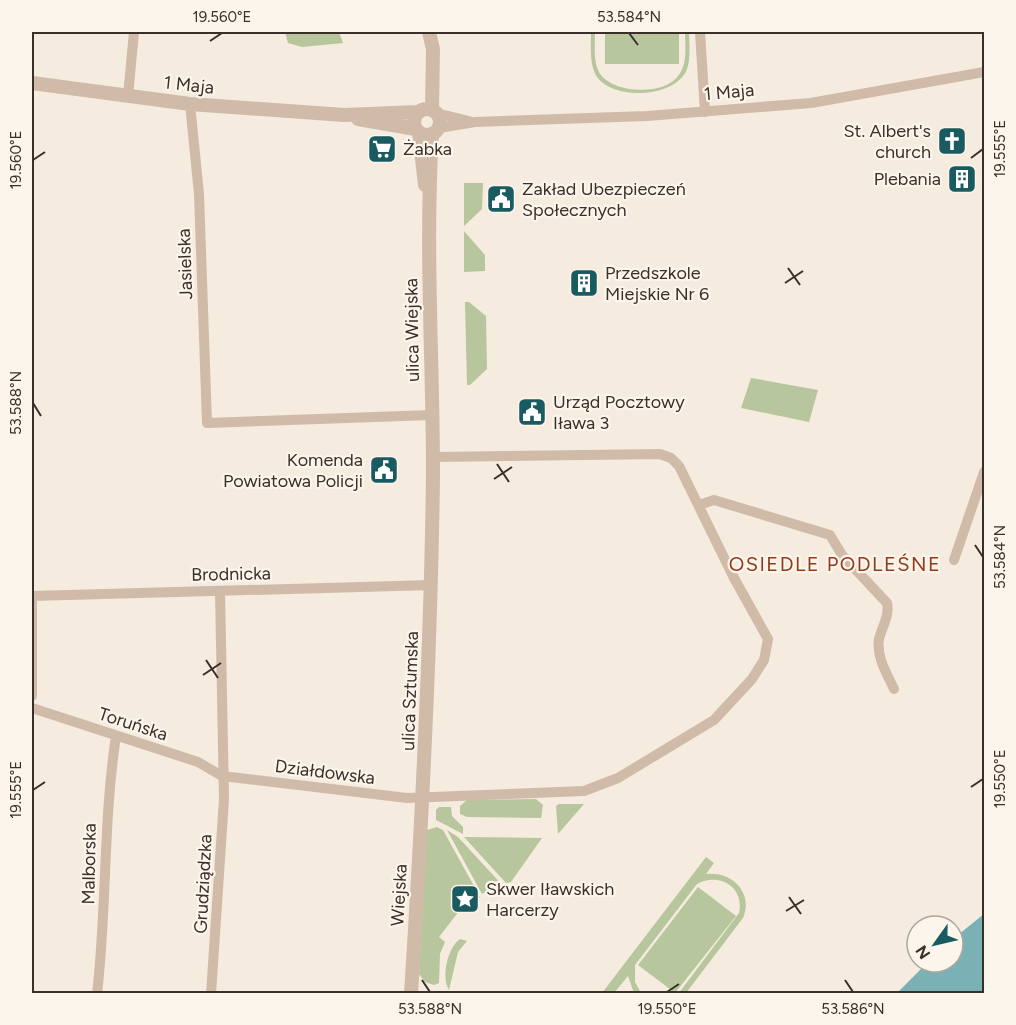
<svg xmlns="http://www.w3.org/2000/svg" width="1016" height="1025" font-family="Figtree,sans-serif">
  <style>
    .green { fill: #b7c69c }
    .water { fill: #7ab1b5 }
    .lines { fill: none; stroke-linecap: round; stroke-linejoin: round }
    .minor { stroke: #cfbba8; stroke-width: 10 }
    .tertiary { stroke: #cfbba8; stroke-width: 14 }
    .ticks { fill: none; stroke: #3b2f29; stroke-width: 2 }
    .labels { text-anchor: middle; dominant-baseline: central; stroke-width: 4.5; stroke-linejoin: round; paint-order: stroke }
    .street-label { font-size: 18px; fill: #3b2f29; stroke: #fcf5eb }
    .poi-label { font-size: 18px; fill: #3b2f29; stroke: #fcf5eb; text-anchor: start }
    .neighbourhood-label { font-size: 20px; letter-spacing: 1.5px; fill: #923a1a; stroke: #fcf5eb }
    .neatline { fill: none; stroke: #3b2f29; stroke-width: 2 }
    .ticks-label { font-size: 15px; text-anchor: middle; fill: #3b2f29 }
  </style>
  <rect width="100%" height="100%" fill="#f5ebde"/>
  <path class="green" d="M 285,32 L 339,32 L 343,43 L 302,47 L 288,43 Z
    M 591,32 L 595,32 C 595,45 593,60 599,72 C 611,94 664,96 678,76 C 688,64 685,46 685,32 L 689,32 C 689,43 691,58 687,69 C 676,98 614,101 597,77 C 589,64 591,47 591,32 Z
    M 605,32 L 679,32 L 679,64 L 605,64 Z
    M 483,183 L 482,209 L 464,226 L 464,183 Z
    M 464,231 L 485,255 L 485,271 L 464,272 Z
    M 465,302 L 469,302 L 486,316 L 487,369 L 470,385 L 467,385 Z
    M 751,378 L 818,390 L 809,422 L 741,408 Z
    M 536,799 L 543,805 L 541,818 L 467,817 L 460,814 L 460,806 L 467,800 Z
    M 559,804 L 584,804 L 558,834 L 556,806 Z
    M 439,807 L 451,807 L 452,816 L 463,827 L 463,834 L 436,820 L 436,810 Z
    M 437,827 L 443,830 L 480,897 L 476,901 L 470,897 L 439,937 L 445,942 L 440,954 L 439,983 L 434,985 L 425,982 L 419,974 L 427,830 Z
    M 447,830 L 458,837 L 506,889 L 490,890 L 482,894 Z
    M 464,837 L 542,838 L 511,882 L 506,883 Z
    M 706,857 L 714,863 L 706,874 C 731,871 754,892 743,918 L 686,993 L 679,993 L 739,913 C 745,887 719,872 697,884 L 635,965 L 635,982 L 641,993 L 634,993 L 628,976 L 614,993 L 602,993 Z
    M 698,887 L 736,916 L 675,993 L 638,965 Z
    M 460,939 L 467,941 L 458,952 L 449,990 C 441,978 447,948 460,939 Z"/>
  <path class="water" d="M 984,914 L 984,993 L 897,993 L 928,962 L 953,962 L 953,939 Z"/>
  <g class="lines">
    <path class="minor" d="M 700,32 L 705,112
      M 128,96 L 134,32
      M 190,104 L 199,194 L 207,423 L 432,415
      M 436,113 L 469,121
      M 439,128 L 475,122 L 647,116 L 811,103 L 984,72
      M 699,505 L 714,500 L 830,535 L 842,555 L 887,603 C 890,615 882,627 879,639 C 876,657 887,674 894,689
      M 954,560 L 984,472
      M 32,596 L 432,585
      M 32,696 L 32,596
      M 32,708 L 198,762 L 222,776 L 407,798 L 584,791 L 618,778 L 714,720 L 752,679 L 764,660 L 768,639 L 734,578 L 679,466 L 671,458 L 660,454 L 433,457
      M 97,994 C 107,908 103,821 116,736
      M 211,994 L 224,799 L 220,591"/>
    <path class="tertiary" d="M 429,32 L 433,49 L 432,110
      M 32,83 L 190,104 L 344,115 L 418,112
      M414 122a13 13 0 1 1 26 0a13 13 0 1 1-26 0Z
      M 358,119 L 416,129
      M 419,132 L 425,185
      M 411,994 C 422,820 431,647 433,474 C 433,360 425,247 432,134"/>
  </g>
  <path class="ticks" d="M 629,33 L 638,45M 210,41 L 222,33M 971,158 L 983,149M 33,160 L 45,152M 788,268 L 800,285M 785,283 L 803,271M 33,403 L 41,416M 497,464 L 509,482M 494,479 L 512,467M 975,545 L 983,557M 206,660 L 218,678M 203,675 L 221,663M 971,787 L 983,779M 33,790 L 45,782M 789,897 L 801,914M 786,911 L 804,900M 422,980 L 430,992M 845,980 L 853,992M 667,992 L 679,984"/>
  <defs>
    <g id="church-square" transform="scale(1.5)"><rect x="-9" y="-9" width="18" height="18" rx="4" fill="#1a5a61" stroke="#fcf5eb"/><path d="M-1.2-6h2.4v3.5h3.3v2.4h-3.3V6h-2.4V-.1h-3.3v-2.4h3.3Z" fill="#fff"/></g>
    <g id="supermarket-square" transform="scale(1.5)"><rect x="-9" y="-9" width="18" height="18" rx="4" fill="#1a5a61" stroke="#fcf5eb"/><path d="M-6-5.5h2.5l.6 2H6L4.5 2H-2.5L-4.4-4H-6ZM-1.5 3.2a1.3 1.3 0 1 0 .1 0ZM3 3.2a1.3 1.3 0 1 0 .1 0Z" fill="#fff"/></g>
    <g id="building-square" transform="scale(1.5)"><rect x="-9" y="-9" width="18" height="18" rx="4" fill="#1a5a61" stroke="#fcf5eb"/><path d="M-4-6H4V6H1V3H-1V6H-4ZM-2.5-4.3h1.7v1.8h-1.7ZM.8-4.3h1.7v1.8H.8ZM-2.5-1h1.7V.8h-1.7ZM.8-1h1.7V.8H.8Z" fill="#fff"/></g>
    <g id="civic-square" transform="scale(1.5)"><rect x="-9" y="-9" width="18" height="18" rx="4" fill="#1a5a61" stroke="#fcf5eb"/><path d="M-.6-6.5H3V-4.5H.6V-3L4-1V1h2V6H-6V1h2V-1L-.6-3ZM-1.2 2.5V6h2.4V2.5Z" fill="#fff"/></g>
    <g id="sight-square" transform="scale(1.5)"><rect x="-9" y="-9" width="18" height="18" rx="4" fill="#1a5a61" stroke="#fcf5eb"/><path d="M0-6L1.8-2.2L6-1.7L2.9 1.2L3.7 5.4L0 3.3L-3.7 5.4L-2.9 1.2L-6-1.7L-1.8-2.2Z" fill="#fff"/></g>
  </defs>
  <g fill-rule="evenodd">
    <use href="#church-square" x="952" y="141"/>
    <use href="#supermarket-square" x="382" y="149"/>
    <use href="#building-square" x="962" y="179"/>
    <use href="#civic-square" x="501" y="199"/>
    <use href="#building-square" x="584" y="283"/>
    <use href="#civic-square" x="532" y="412"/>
    <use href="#civic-square" x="384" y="470"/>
    <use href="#sight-square" x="465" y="899"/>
  </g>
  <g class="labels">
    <g class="street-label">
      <text transform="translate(189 85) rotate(6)">1 Maja</text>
      <text transform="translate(729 92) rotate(-5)">1 Maja</text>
      <text transform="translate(185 264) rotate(-92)">Jasielska</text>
      <text transform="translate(412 330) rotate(-91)">ulica Wiejska</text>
      <text transform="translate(231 574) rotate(-1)">Brodnicka</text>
      <text transform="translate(410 691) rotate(-88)">ulica Sztumska</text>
      <text transform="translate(133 724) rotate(18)">Toruńska</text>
      <text transform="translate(325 772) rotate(7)">Działdowska</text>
      <text transform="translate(89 864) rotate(-89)">Malborska</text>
      <text transform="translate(203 884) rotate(-87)">Grudziądzka</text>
      <text transform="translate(399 895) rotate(-87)">Wiejska</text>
    </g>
    <g class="poi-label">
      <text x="931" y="131" text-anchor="end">St. Albert's<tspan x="931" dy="21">church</tspan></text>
      <text x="403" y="149">Żabka</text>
      <text x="941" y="179" text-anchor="end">Plebania</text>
      <text x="522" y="189">Zakład Ubezpieczeń<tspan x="522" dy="21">Społecznych</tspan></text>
      <text x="605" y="273">Przedszkole<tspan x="605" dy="21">Miejskie Nr 6</tspan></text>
      <text x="553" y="402">Urząd Pocztowy<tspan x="553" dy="21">Iława 3</tspan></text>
      <text x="363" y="460" text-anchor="end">Komenda<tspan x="363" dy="21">Powiatowa Policji</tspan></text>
      <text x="486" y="889">Skwer Iławskich<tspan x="486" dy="21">Harcerzy</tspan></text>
    </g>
    <g class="neighbourhood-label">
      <text x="835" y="564">OSIEDLE PODLEŚNE</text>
    </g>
  </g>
  <rect width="1016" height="1025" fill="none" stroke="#fcf5eb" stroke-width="66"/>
  <g transform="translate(935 944) rotate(236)"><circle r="28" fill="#fcf5eb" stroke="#afa69d" stroke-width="1.5"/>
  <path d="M0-4.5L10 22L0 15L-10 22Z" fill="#1a5a61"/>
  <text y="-9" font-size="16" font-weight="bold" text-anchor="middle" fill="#3b2f29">N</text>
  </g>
  <rect x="33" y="33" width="950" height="959" class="neatline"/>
  <g class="ticks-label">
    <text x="222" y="22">19.560°E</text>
    <text x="629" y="22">53.584°N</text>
    <text transform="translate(1000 149) rotate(-90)" y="5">19.555°E</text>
    <text transform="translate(16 160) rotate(-90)" y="5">19.560°E</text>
    <text transform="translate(16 403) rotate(-90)" y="5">53.588°N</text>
    <text transform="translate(1000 557) rotate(-90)" y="5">53.584°N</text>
    <text transform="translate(1000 779) rotate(-90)" y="5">19.550°E</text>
    <text transform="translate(16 790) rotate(-90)" y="5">19.555°E</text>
    <text x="430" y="1014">53.588°N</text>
    <text x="667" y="1014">19.550°E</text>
    <text x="853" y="1014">53.586°N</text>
  </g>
</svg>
